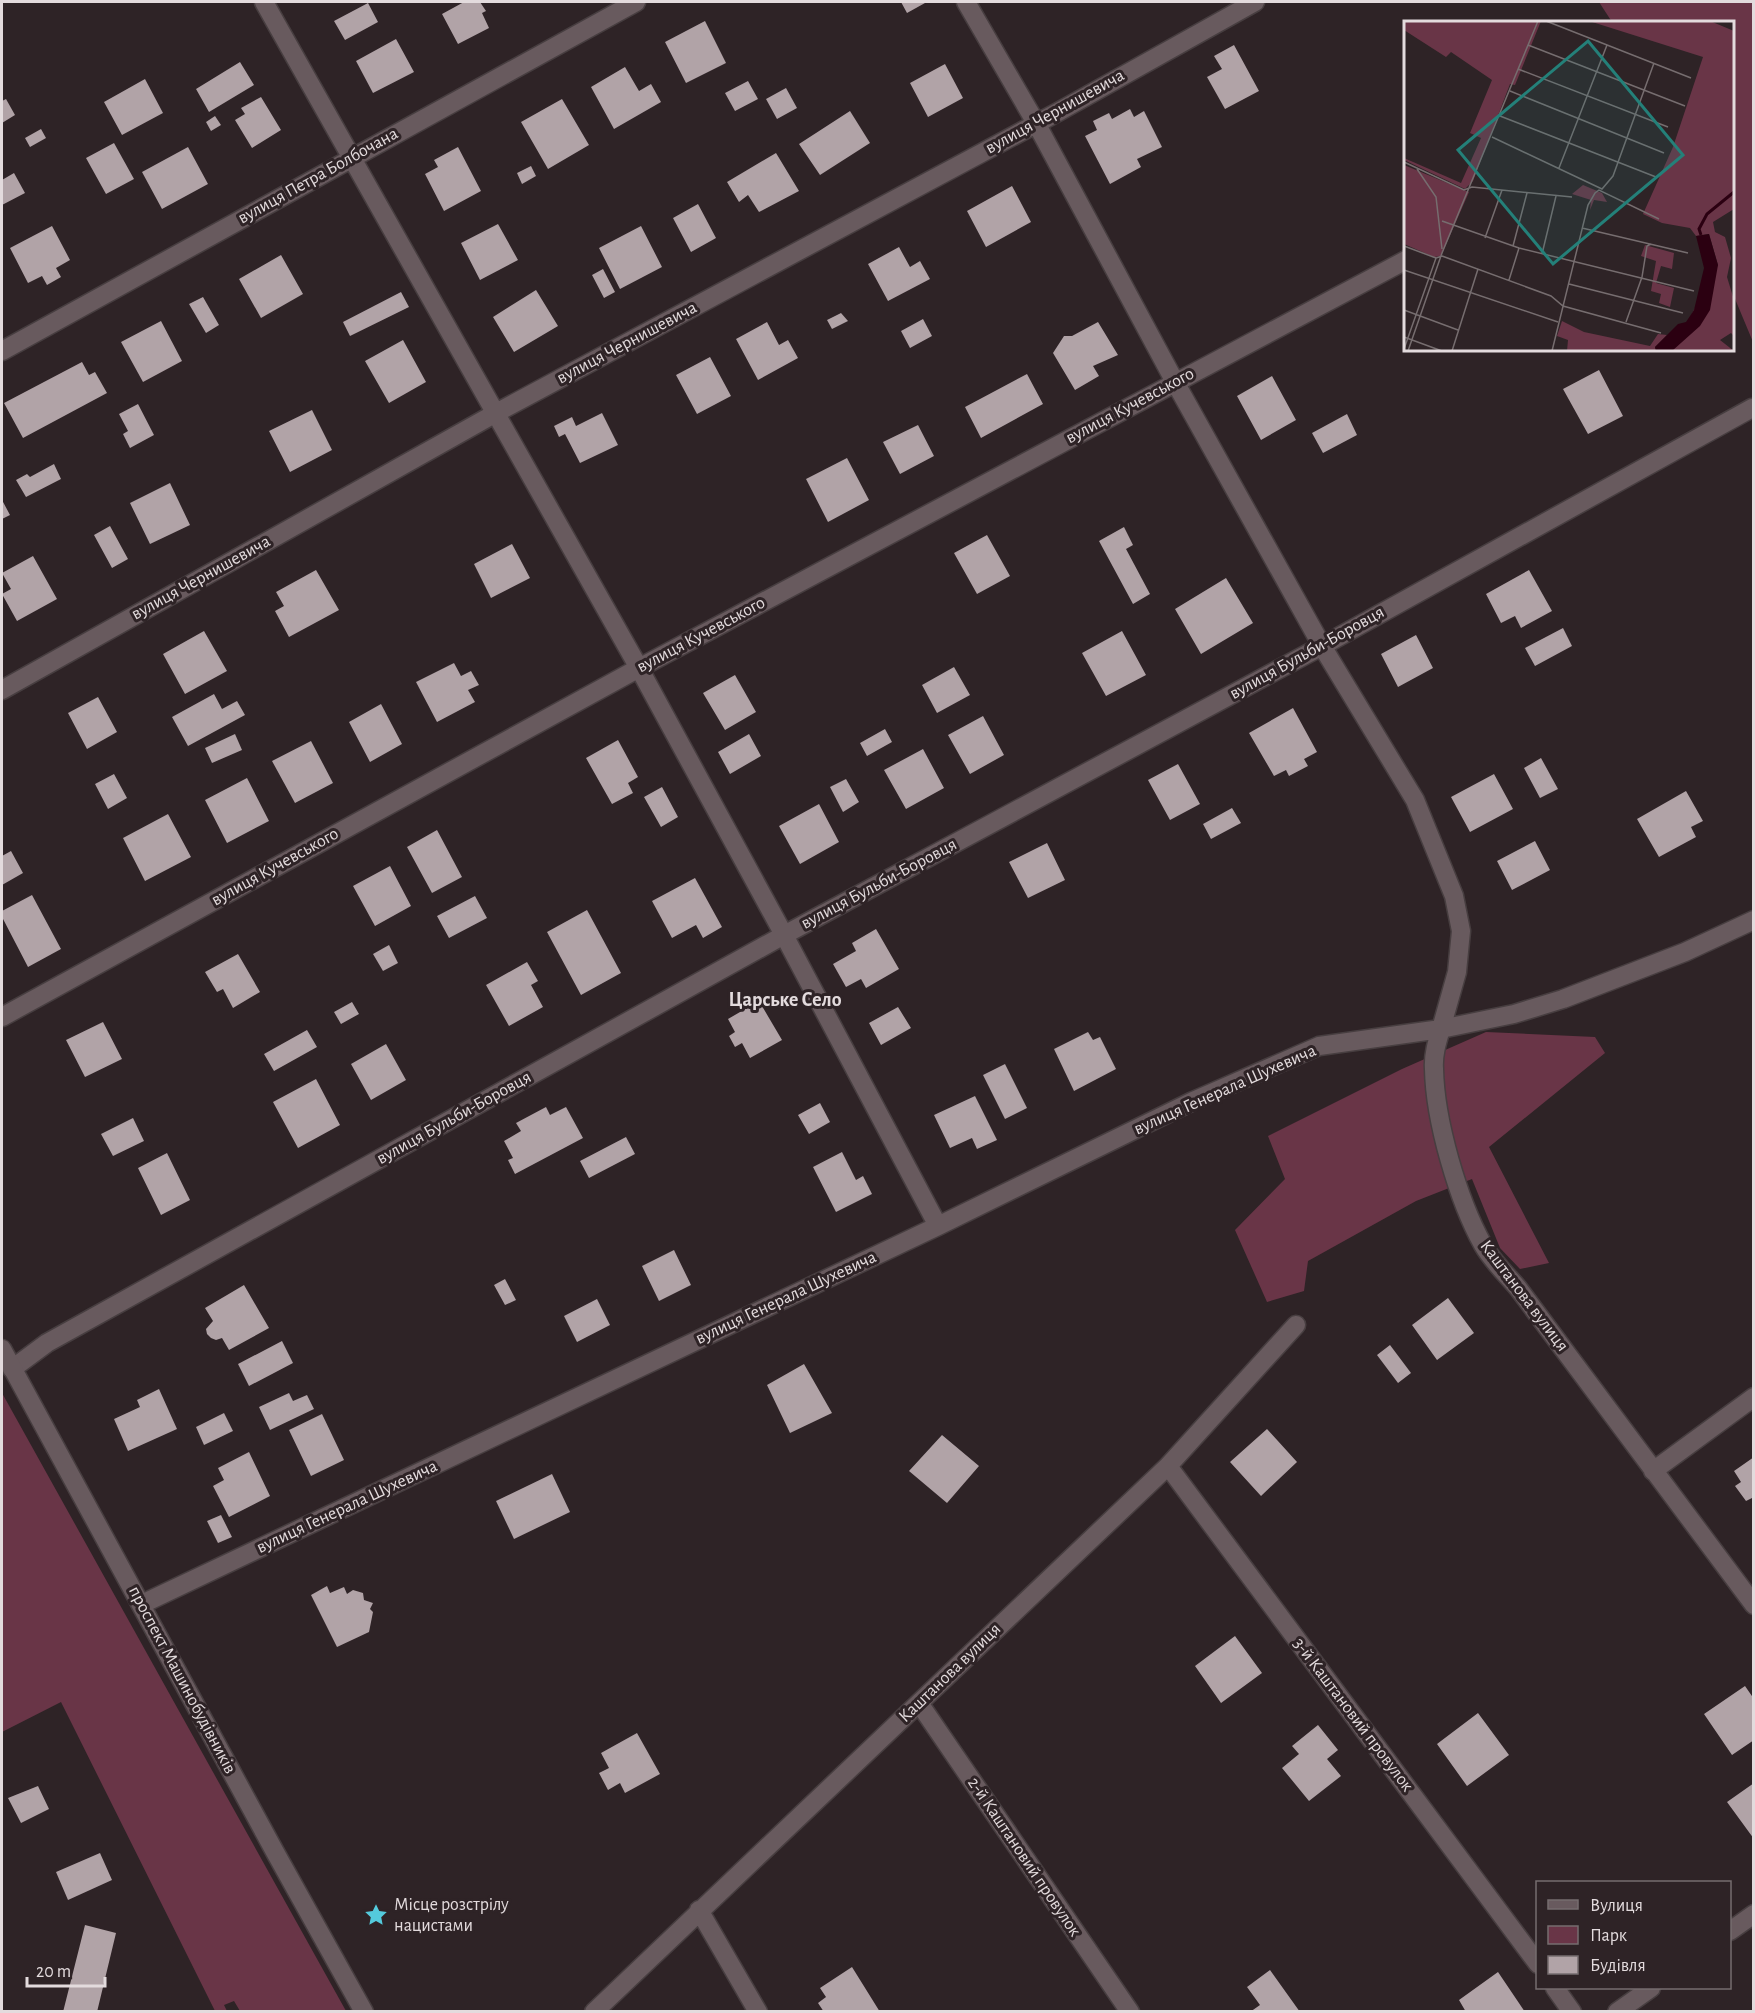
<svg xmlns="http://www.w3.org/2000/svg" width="1755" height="2013" font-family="'Alegreya Sans',sans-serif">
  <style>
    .green { fill: #693547 }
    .building { fill: #b1a3a7 }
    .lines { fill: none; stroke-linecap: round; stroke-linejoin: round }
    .street-casing { stroke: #473e40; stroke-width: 21 }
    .secondary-casing { stroke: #473e40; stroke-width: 21 }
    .street { stroke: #685a5e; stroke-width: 18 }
    .secondary { stroke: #685a5e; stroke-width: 18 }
    .labels { text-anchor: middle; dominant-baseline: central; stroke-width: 6; stroke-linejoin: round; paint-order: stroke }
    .street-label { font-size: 18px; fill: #e3dbdd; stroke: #2e2326 }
    .poi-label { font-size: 18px; fill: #e3dbdd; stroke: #2e2326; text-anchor: start }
    .neighbourhood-label { font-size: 20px; font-weight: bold; fill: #e3dbdd; stroke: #2e2326 }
    .inset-river { fill: none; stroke: #2b0011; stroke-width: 3 }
    .inset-road { fill: none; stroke: #766d6f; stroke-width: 1.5 }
    .view { fill: #248079; fill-opacity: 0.15; stroke: #248079; stroke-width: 3 }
    .inset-edge { fill: none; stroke: #e3dbdd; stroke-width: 3 }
  </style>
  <rect width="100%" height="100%" fill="#2e2326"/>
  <path class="green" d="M 1599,2 L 1753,2 L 1753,342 L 1733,294 L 1732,22 L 1612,22 Z
    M 1486,1032 L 1595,1037 L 1605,1053 L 1489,1147 L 1549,1263 L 1520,1269 L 1500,1248 L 1472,1179 L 1416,1201 L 1308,1261 L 1304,1291 L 1267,1302 L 1235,1230 L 1285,1179 L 1268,1136 L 1402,1069 Z
    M 2,1393 L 346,2011 L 240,2011 L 234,2001 L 224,2005 L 227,2011 L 215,2011 L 61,1702 L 2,1732 Z"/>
  <path class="building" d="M 464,2 L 480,2 L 486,11 L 482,13 L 489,28 L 458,44 L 442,14 Z
    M 901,2 L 924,2 L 925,3 L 907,13 Z
    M 368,3 L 378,22 L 345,40 L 334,21 Z
    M 705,21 L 726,63 L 686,83 L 665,42 Z
    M 396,39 L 414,72 L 373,93 L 356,61 Z
    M 1234,45 L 1259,91 L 1225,109 L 1207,77 L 1222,69 L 1214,56 Z
    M 240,62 L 254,85 L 209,112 L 196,89 Z
    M 945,64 L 963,98 L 928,117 L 910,83 Z
    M 625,67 L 639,91 L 651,84 L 661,102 L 614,129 L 591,87 Z
    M 145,79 L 163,113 L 122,135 L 104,102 Z
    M 748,81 L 758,99 L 735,111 L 725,93 Z
    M 786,88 L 797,108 L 777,119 L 766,99 Z
    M 261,97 L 281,130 L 252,148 L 235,120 L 245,114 L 241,108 Z
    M 6,99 L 15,115 L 2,123 L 2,101 Z
    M 562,99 L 589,145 L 548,169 L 521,122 Z
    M 1130,109 L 1134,117 L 1144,111 L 1162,147 L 1137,159 L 1141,167 L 1110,184 L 1085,136 L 1097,130 L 1093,121 L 1109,113 L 1112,119 Z
    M 850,111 L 870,143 L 820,175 L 799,144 Z
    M 215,116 L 221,125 L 211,131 L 206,122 Z
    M 41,129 L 46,138 L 30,147 L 25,138 Z
    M 114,143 L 134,179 L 106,194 L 86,158 Z
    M 188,147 L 208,184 L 162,209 L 142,172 Z
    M 458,147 L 481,191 L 444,211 L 425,174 L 438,167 L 434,160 Z
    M 776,153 L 799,191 L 759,212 L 748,195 L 739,202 L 727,182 Z
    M 531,166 L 536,176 L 522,184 L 517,173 Z
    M 14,173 L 25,193 L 2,205 L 2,180 Z
    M 1012,186 L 1031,222 L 986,247 L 967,211 Z
    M 698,204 L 716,238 L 691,252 L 673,218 Z
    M 498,224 L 518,260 L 480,280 L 461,243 Z
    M 52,226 L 70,260 L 56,268 L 61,277 L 47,285 L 42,276 L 28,283 L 10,248 Z
    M 641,226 L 662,267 L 620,289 L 599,248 Z
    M 899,247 L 910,267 L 920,261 L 930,279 L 888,301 L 868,264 Z
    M 281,255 L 303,294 L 261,318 L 239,279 Z
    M 603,269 L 615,292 L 604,298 L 592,275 Z
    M 536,290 L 558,326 L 514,352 L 493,317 Z
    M 401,292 L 409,307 L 350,336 L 343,322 Z
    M 203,297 L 219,325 L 206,333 L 189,304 Z
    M 841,313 L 848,321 L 832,329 L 827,320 Z
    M 923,319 L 932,336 L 910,348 L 901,331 Z
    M 161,321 L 182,361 L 143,382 L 121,342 Z
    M 767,322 L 779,345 L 788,340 L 798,358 L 758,380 L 736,339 Z
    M 1098,322 L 1118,355 L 1093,366 L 1099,376 L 1075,390 L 1053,353 L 1064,336 L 1072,336 Z
    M 403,340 L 426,382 L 389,403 L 365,361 Z
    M 710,357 L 731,396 L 697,414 L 676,375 Z
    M 82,362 L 89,375 L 95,372 L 107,393 L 23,438 L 4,403 Z
    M 1599,370 L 1623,416 L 1588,434 L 1563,389 Z
    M 1027,374 L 1043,404 L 981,438 L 965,407 Z
    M 1272,376 L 1296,420 L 1261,440 L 1237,396 Z
    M 138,404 L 154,435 L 130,448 L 123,434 L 128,431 L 119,414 Z
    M 312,410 L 332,450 L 290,472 L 269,431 Z
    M 602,413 L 618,445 L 580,463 L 565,434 L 559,437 L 554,426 L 572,417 L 576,426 Z
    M 1347,414 L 1357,435 L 1323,453 L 1312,433 Z
    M 918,425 L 934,456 L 900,474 L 883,442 Z
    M 847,458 L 869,500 L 828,522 L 806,479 Z
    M 54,464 L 61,479 L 26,497 L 16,480 L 27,474 L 30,477 Z
    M 170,483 L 190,525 L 150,544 L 130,503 Z
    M 2,500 L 10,515 L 2,519 Z
    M 110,526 L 128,559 L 112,568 L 94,535 Z
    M 1124,527 L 1133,545 L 1126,549 L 1150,594 L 1133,604 L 1099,541 Z
    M 987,535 L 1010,576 L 977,594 L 954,553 Z
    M 512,544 L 530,578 L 491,598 L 474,564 Z
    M 33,556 L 57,599 L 17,621 L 2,594 L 11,589 L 2,573 Z
    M 316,570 L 339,610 L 289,637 L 275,611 L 284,606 L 276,592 Z
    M 1529,570 L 1552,611 L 1521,628 L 1515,616 L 1501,623 L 1486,594 Z
    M 1226,578 L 1253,623 L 1201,654 L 1175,609 Z
    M 1563,628 L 1572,646 L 1535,666 L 1525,648 Z
    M 204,631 L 227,671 L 185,694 L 163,654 Z
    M 1122,631 L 1146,675 L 1106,696 L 1082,653 Z
    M 1416,635 L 1433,668 L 1398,687 L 1381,654 Z
    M 454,663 L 461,676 L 471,671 L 479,685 L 468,690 L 475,702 L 437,722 L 416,682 Z
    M 954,667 L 970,695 L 937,713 L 922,685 Z
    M 735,675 L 756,712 L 725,730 L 703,693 Z
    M 214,694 L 222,709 L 237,701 L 245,715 L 188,746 L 172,717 Z
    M 98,697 L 117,732 L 87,749 L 68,713 Z
    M 381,704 L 402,744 L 370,762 L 349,722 Z
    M 1293,708 L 1317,752 L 1304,759 L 1308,766 L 1289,776 L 1286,770 L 1274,776 L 1249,733 Z
    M 983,716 L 1004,755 L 970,774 L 948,735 Z
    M 885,729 L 892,742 L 867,756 L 860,743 Z
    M 235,734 L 242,750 L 212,763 L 205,748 Z
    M 749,734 L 761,756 L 730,774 L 718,752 Z
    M 618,740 L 638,777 L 628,783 L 633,793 L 612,804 L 586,758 Z
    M 311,741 L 333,783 L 295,803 L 272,761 Z
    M 923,749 L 944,788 L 906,809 L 884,770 Z
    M 1541,758 L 1558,789 L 1540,798 L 1524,768 Z
    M 1178,764 L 1200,804 L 1170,820 L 1148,780 Z
    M 114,774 L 127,798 L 108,809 L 95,784 Z
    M 1494,774 L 1513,809 L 1470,832 L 1451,797 Z
    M 247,778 L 269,821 L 227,843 L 205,800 Z
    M 846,779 L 859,802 L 843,812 L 830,787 Z
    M 662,787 L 678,817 L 661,827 L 644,797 Z
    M 1686,791 L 1703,821 L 1691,827 L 1696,837 L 1659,857 L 1637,819 Z
    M 819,804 L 839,842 L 800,864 L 779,826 Z
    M 1232,808 L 1241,823 L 1211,839 L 1203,824 Z
    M 168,814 L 191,857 L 145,881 L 123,838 Z
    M 437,830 L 462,877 L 432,893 L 407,847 Z
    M 1535,841 L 1550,870 L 1512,890 L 1497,861 Z
    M 1047,843 L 1065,880 L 1028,898 L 1009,862 Z
    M 11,851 L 23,873 L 2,885 L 2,856 Z
    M 390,866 L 411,906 L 375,926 L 353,886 Z
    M 695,878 L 722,927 L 703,938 L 696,925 L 672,938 L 652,901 Z
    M 32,895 L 61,949 L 28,967 L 2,917 L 2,911 Z
    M 475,896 L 487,918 L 449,938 L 437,916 Z
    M 587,910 L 621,973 L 581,995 L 547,932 Z
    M 876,929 L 899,969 L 866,988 L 861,979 L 846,987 L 833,964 L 856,951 L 852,943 Z
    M 389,945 L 398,963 L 383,971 L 373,954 Z
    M 238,954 L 260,992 L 233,1008 L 223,989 L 217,992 L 205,972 Z
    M 527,962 L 538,981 L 531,985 L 543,1007 L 509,1026 L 486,985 Z
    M 759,1001 L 782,1040 L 750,1058 L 742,1043 L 735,1047 L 729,1036 L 735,1032 L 728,1019 Z
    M 352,1002 L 359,1014 L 341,1024 L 334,1012 Z
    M 898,1007 L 911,1028 L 881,1045 L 869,1023 Z
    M 103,1022 L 122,1059 L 85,1077 L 66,1040 Z
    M 307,1030 L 317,1047 L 274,1071 L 264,1054 Z
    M 1088,1032 L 1093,1040 L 1100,1037 L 1116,1069 L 1074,1091 L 1054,1049 Z
    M 386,1044 L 406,1080 L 371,1100 L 351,1064 Z
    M 1005,1064 L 1027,1108 L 1005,1119 L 983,1075 Z
    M 316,1079 L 340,1125 L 298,1148 L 273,1102 Z
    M 975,1096 L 997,1140 L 977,1149 L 972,1138 L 950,1148 L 934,1115 Z
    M 820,1103 L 830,1122 L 809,1134 L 798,1115 Z
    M 546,1107 L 550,1115 L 566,1107 L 583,1138 L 515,1174 L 508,1160 L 513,1158 L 504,1141 L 521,1131 L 516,1123 Z
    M 133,1118 L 144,1141 L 113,1156 L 101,1134 Z
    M 626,1137 L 635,1154 L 589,1178 L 580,1161 Z
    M 842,1152 L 856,1180 L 863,1176 L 872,1194 L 836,1212 L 813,1167 Z
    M 167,1153 L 190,1200 L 161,1215 L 138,1168 Z
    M 674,1250 L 691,1285 L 659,1301 L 642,1266 Z
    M 505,1279 L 516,1300 L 505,1305 L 494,1285 Z
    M 244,1285 L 269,1328 L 229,1350 L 222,1338 L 216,1340 L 211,1338 L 207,1334 L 206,1329 L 213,1321 L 205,1308 Z
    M 1448,1298 L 1474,1333 L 1437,1360 L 1412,1325 Z
    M 597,1299 L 610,1325 L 577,1342 L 564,1316 Z
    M 282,1341 L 293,1363 L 249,1386 L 238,1364 Z
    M 1390,1345 L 1411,1373 L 1398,1383 L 1377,1355 Z
    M 804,1364 L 832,1413 L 790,1433 L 767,1385 Z
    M 159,1389 L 177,1429 L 128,1451 L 114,1419 L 140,1407 L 137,1400 Z
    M 289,1393 L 293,1401 L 307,1395 L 314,1409 L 270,1430 L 259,1407 Z
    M 224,1413 L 233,1431 L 204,1445 L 196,1427 Z
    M 322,1414 L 344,1460 L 311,1476 L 289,1430 Z
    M 1267,1429 L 1297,1462 L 1261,1496 L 1230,1462 Z
    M 942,1435 L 979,1466 L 947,1503 L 909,1471 Z
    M 249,1452 L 270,1496 L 229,1517 L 213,1486 L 224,1480 L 218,1468 Z
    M 1754,1457 L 1754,1500 L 1752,1498 L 1746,1501 L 1735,1486 L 1741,1482 L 1734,1471 Z
    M 552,1474 L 570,1512 L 514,1539 L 496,1501 Z
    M 221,1515 L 232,1537 L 218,1543 L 207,1521 Z
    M 327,1586 L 330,1593 L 344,1587 L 347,1594 L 353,1590 L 363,1593 L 364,1600 L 373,1603 L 370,1609 L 373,1612 L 369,1632 L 337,1647 L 311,1595 Z
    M 1235,1636 L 1262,1673 L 1221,1703 L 1195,1666 Z
    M 1745,1686 L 1754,1699 L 1754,1740 L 1732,1755 L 1704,1714 Z
    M 1478,1713 L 1509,1755 L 1467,1786 L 1437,1744 Z
    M 1318,1725 L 1338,1750 L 1327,1759 L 1341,1776 L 1309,1801 L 1282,1768 L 1299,1754 L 1292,1746 Z
    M 637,1733 L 660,1774 L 625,1793 L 620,1783 L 608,1790 L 599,1773 L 609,1768 L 601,1753 Z
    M 1754,1783 L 1754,1839 L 1727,1802 Z
    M 38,1786 L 49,1809 L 21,1823 L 8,1798 Z
    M 100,1853 L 112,1880 L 68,1900 L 56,1872 Z
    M 85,1925 L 116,1933 L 97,2012 L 63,2012 Z
    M 852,1967 L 880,2012 L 824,2012 L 818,2003 L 826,1997 L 820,1988 Z
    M 1270,1970 L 1300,2012 L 1250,2012 L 1260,2005 L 1247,1987 Z
    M 1498,1972 L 1525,2012 L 1466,2012 L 1459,2000 Z"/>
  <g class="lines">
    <g class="street-casing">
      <path id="street" d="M 264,2 L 639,668 L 784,935 L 938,1226
        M 2,351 L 636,2
        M 2,690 L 496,413 L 1058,112 L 1255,2
        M 1754,920 L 1685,952 L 1563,999 L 1514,1014 L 1441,1029 C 1437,1042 1433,1055 1434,1069 C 1435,1121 1458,1200 1483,1245 C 1492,1261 1507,1275 1518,1288 L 1754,1605
        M 2,1017 L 639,668 L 1406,260
        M 12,1369 L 47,1343 L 784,935 L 1322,646 L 1752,408
        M 1168,1466 L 1538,1964
        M 1653,1471 L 1754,1397
        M 142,1604 L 938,1226 L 1193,1101 L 1319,1046 L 1441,1029 L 1457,972 L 1461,931 L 1454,896 L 1415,800 L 1322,646 L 1175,382 L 1036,123 L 966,2
        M 919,1703 L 1130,2012
        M 699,1910 L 758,2012
        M 1730,1931 L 1754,1914
        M 1555,1988 L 1572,2012
        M 594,2012 L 1168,1466 L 1296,1325
        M 1617,2012 L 1651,1988"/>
    </g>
    <g class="secondary-casing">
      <path id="secondary" d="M 2,1349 L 275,1852 L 364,2012"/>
    </g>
    <use href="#street" class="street"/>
    <use href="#secondary" class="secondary"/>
  </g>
  <defs>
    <g id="sight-bare" transform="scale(1.8)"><path d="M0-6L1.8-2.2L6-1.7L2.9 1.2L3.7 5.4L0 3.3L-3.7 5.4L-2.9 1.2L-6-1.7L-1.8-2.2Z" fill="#54cadc" stroke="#2e2326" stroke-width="2.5" paint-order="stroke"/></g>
  </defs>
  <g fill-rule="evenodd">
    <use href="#sight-bare" x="376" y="1915"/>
  </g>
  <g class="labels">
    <g class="street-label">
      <text transform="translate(1055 112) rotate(-29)">вулиця Чернишевича</text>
      <text transform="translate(318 176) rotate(-29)">вулиця Петра Болбочана</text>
      <text transform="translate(627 343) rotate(-28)">вулиця Чернишевича</text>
      <text transform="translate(1130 406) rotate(-28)">вулиця Кучевського</text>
      <text transform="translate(201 578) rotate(-29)">вулиця Чернишевича</text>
      <text transform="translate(701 635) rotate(-28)">вулиця Кучевського</text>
      <text transform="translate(1307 653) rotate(-29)">вулиця Бульби-Боровця</text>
      <text transform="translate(275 867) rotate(-29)">вулиця Кучевського</text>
      <text transform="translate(879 884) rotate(-28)">вулиця Бульби-Боровця</text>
      <text transform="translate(1225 1090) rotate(-24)">вулиця Генерала Шухевича</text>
      <text transform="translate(454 1118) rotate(-29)">вулиця Бульби-Боровця</text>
      <text transform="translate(1524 1296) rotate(53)">Каштанова вулиця</text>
      <text transform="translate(786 1298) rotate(-25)">вулиця Генерала Шухевича</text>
      <text transform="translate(347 1507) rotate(-25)">вулиця Генерала Шухевича</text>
      <text transform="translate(950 1673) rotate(-44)">Каштанова вулиця</text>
      <text transform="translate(182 1680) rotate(62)">проспект Машинобудівників</text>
      <text transform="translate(1353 1715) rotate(53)">3-й Каштановий провулок</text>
      <text transform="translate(1024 1857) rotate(56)">2-й Каштановий провулок</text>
    </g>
    <g class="poi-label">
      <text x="394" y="1905">Місце розстрілу<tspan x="394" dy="21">нацистами</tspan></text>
    </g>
    <g class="neighbourhood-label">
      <text x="785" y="1000">Царське Село</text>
    </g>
  </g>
  <g transform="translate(1404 21)">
    <rect width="330" height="330" fill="#2e2326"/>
    <path d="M 0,0 L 137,0 L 111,64 L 106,63 L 69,160 L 61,168 L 0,139 L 0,137 L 57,162 L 77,117 L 66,112 L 88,59 L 47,31 L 42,36 L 0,9 ZM 185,0 L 306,0 L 330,10 L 330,188 L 309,201 L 311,211 L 321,216 L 327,237 L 323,256 L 330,279 L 330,315 L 327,312 L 316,319 L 330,330 L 268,330 L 314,244 L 305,213 L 292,215 L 286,207 L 258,202 L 239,193 L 269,126 L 299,36 ZM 0,144 L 65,171 L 37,235 L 30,236 L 0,223 ZM 179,164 L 198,172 L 203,181 L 190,179 L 186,189 L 187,179 L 168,173 ZM 241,224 L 270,232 L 268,248 L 257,245 L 252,262 L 270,267 L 266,286 L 255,282 L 257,273 L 247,270 L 252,240 L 237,235 ZM 158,300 L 180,311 L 246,325 L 254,313 L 263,314 L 251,326 L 252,330 L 163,330 L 164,319 L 153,315 Z" fill="#693547"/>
    <path d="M 305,213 L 314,244 L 306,289 L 296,305 L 268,330 L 252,330 L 251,326 L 274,303 L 282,301 L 290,289 L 300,247 L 292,215 Z" fill="#2b0011"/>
    <path class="inset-river" d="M 297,214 L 295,208 L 303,193 L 330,171"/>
    <path class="inset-road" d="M 142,0 L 287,57M 124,24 L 281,85M 114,48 L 264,106M 106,70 L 260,132M 96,95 L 252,156M 88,116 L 198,168 L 209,155 L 250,42M 0,141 L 60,169 L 68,166 L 168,176M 155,147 L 203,24M 13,148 L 32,176 L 38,228M 38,200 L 115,227 L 290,270M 178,207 L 284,232M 81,217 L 98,169M 0,225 L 32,237M 109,225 L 123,172M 138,233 L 152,175M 38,235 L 147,275 L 159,285 L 257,312M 0,249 L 154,301M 105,259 L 115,227M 165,263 L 279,292M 0,289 L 54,309M 222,301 L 238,256 L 243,225 L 247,223M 0,316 L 38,330M 0,328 L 32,237 L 38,235M 4,330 L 38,232 L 134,0M 48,330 L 74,248M 148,330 L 184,184 L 191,172 L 195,169 L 255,198"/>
    <path class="view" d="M 184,20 L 279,134 L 149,243 L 54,129 Z"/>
    <rect width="330" height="330" class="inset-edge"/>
  </g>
  <rect width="1755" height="2013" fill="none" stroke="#e3dbdd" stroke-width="6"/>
  <rect x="1536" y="1881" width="195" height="108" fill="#2e2326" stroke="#766d6f" stroke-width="1.5"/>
  <rect x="1548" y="1900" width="30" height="9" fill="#685a5e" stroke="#766d6f" stroke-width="1.5"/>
  <text x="1590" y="1911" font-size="18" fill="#e3dbdd">Вулиця</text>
  <rect x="1548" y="1926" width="30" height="18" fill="#693547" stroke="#766d6f" stroke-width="1.5"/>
  <text x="1590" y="1941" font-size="18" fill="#e3dbdd">Парк</text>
  <rect x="1548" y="1956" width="30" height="18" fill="#b1a3a7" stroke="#766d6f" stroke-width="1.5"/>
  <text x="1590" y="1971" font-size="18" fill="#e3dbdd">Будівля</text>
  <path d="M27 1977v9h78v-9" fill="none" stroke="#e3dbdd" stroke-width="3"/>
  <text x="36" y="1977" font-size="18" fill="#e3dbdd" stroke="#2e2326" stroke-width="4.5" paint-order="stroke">20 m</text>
</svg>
